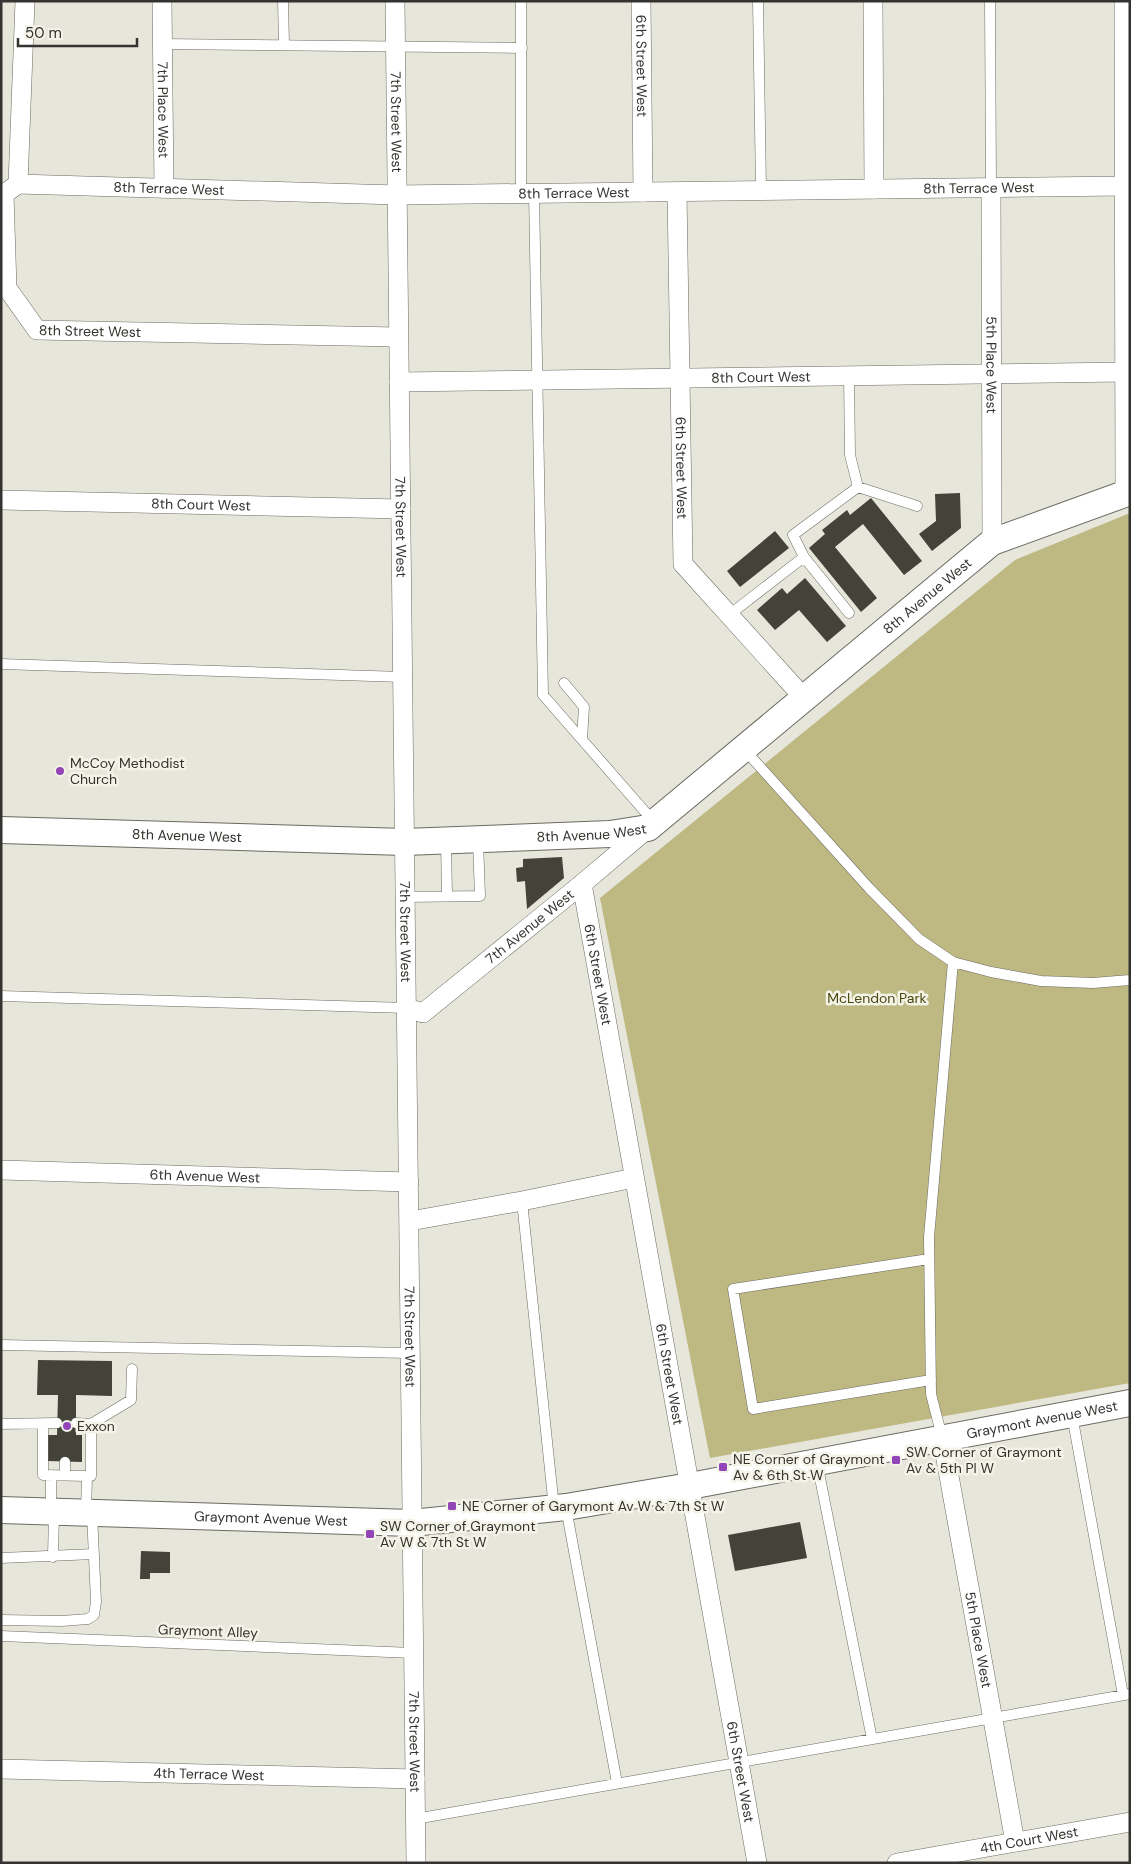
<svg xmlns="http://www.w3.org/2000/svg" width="1131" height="1864" font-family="'DM Sans',sans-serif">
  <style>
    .green { fill: #beb882 }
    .building { fill: #44433a }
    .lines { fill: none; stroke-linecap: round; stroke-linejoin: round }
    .service-casing { stroke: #6b6a61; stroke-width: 11 }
    .minor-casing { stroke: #6b6a61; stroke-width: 20 }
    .secondary-casing { stroke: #6b6a61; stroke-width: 28 }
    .service { stroke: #fff; stroke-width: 10 }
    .minor { stroke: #fff; stroke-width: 19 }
    .secondary { stroke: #fff; stroke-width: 26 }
    .poi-dot { fill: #9245b7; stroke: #f4f3e8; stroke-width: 2 }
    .labels { text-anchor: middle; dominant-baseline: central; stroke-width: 5; stroke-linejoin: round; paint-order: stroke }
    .street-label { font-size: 14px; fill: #34332f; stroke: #f4f3e8 }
    .poi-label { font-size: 14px; fill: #34332f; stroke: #f4f3e8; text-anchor: start }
    .park-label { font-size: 14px; fill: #4c460e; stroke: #f4f3e8 }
  </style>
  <rect width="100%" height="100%" fill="#e6e6db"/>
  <path class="green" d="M 1130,513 L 1130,1383 L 710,1458 L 600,898 L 1015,560 Z"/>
  <path class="building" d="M 960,493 L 961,528 L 932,551 L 919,534 L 936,521 L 935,494 Z
    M 871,498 L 922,561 L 904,575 L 863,524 L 835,547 L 877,598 L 861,612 L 809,548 L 825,534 L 822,530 L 847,510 L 850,515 Z
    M 775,531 L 789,548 L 740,587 L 727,571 Z
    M 805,578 L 846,626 L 827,642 L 799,610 L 775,630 L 757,610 L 782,588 L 787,594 Z
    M 562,857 L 564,878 L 527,909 L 525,881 L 517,882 L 516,868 L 523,867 L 523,859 Z
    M 38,1360 L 112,1361 L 112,1396 L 76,1395 L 76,1435 L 82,1435 L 82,1462 L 48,1461 L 48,1435 L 57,1435 L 58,1395 L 37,1395 Z
    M 800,1522 L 807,1558 L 735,1571 L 728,1535 Z
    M 141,1551 L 170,1552 L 170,1573 L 150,1573 L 150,1579 L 140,1579 Z"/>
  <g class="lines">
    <g class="service-casing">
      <path id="service" d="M 283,1 L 284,45
        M 758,1 L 761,190
        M 990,1 L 991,187
        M 162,44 L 522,48
        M 521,193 L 521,1
        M 534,193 L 543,695 L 654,822
        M 849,376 L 850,455 L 858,487
        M 804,557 L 793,535 L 858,487 L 917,506
        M 729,615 L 804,557 L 849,613
        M 1,664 L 403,677
        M 564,683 L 584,707 L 582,739
        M 744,749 L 869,888 L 919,939 L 953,962 L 991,972 L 1041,981 L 1093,983 L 1130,980
        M 446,842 L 447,896
        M 406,897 L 480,896 L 478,841
        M 1,996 L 407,1008
        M 522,1201 L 554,1508
        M 929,1259 L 733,1289 L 753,1409 L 931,1380
        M 1,1345 L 411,1353
        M 1072,1415 L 1123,1695
        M 76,1423 L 91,1424 L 131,1400 L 132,1369
        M 1,1424 L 57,1423
        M 43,1424 L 43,1475 L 87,1476
        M 942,1437 L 931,1394 L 929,1237 L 953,962
        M 65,1462 L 65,1475
        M 817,1463 L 872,1739
        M 566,1508 L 617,1783
        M 51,1511 L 51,1475
        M 86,1512 L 87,1476 L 91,1476 L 91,1424
        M 53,1557 L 54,1513
        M 1,1558 L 94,1554
        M 1,1620 L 62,1621 L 88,1619 L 94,1615 L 96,1602 L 92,1513
        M 1,1636 L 413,1653
        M 415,1819 L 1130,1694"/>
    </g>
    <g class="minor-casing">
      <g id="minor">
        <path id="s1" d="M 25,1 L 18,184 L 4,194 L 7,288 L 37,330 L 398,337"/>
        <path id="s2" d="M 162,1 L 164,188"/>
        <path id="s3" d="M 395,1 L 416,1863"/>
        <path id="s4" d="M 641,1 L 643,192"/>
        <path d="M 873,1 L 874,189"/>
        <path d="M 1124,1 L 1125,493"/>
        <path id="s5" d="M 18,184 L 397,195 L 1124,186 L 1130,184"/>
        <path id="s6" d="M 991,187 L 992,542"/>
        <path id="s7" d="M 677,192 L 683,564 L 804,698"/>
        <path id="s8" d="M 399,382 L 1125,372"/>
        <path id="s9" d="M 1,500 L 401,509"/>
        <path id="s10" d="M 582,884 L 757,1863"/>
        <path id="s11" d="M 407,1008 L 423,1013 L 582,884 L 647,829"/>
        <path id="s12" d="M 1,1170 L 409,1182"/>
        <path d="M 410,1221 L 522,1201 L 634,1178"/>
        <path id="s13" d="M 942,1437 L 1015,1842"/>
        <path id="s14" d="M 1,1769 L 415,1779"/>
        <path id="s15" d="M 897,1863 L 1130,1822"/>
      </g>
    </g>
    <g class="secondary-casing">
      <g id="secondary">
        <path id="s16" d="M 1,830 L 405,842 L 610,834 L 648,828 L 992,542 L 1130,492"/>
        <path id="s17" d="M 1,1510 L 412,1523 L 566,1507 L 690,1486 L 1130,1403"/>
      </g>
    </g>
    <use href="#service" class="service"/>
    <use href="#minor" class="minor"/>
    <use href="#secondary" class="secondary"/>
  </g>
  <g class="poi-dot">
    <circle cx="60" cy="771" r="5"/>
    <circle cx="67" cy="1426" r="5"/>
    <rect x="891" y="1455" width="10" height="10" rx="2.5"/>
    <rect x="718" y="1462" width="10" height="10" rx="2.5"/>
    <rect x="447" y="1501" width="10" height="10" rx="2.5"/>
    <rect x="365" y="1529" width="10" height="10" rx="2.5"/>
  </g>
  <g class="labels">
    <g class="street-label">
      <text stroke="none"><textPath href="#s4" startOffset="65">6th Street West</textPath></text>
      <text stroke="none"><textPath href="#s2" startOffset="109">7th Place West</textPath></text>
      <text stroke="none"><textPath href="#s3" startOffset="121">7th Street West</textPath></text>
      <text stroke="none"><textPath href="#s5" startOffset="961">8th Terrace West</textPath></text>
      <text stroke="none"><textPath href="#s5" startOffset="151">8th Terrace West</textPath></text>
      <text stroke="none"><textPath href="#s5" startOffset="556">8th Terrace West</textPath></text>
      <text stroke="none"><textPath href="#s1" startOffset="399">8th Street West</textPath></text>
      <text stroke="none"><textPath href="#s6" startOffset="178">5th Place West</textPath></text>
      <text stroke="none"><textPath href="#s8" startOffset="362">8th Court West</textPath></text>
      <text stroke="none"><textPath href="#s7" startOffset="276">6th Street West</textPath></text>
      <text stroke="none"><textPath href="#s9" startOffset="200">8th Court West</textPath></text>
      <text stroke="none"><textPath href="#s3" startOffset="526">7th Street West</textPath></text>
      <text stroke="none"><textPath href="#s16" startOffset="1011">8th Avenue West</textPath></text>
      <text stroke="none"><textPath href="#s16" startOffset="591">8th Avenue West</textPath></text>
      <text stroke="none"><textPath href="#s16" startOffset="186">8th Avenue West</textPath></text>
      <text stroke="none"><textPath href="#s11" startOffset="154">7th Avenue West</textPath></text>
      <text stroke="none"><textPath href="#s3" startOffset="931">7th Street West</textPath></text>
      <text stroke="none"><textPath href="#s10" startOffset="92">6th Street West</textPath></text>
      <text stroke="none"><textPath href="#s12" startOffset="204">6th Avenue West</textPath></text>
      <text stroke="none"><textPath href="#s3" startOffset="1336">7th Street West</textPath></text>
      <text stroke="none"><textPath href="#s10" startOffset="498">6th Street West</textPath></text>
      <text stroke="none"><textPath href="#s17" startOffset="1050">Graymont Avenue West</textPath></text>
      <text stroke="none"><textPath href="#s17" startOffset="270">Graymont Avenue West</textPath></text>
      <text transform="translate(208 1631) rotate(2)">Graymont Alley</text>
      <text stroke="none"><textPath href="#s13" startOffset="206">5th Place West</textPath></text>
      <text stroke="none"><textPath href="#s3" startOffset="1741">7th Street West</textPath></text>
      <text stroke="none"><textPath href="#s10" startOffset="902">6th Street West</textPath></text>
      <text stroke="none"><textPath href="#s14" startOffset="208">4th Terrace West</textPath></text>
      <text stroke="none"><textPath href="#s15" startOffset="134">4th Court West</textPath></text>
    </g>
    <g class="poi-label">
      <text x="70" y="763">McCoy Methodist<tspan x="70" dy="16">Church</tspan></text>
      <text x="77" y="1426">Exxon</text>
      <text x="906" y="1452">SW Corner of Graymont<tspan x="906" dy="16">Av &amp; 5th Pl W</tspan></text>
      <text x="733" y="1459">NE Corner of Graymont<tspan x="733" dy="16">Av &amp; 6th St W</tspan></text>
      <text x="462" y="1506">NE Corner of Garymont Av W &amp; 7th St W</text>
      <text x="380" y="1526">SW Corner of Graymont<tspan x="380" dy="16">Av W &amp; 7th St W</tspan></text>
    </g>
    <g class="park-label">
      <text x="877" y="998">McLendon Park</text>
    </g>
  </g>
  <rect width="1131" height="1864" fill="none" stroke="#34332f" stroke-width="5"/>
  <path d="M18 38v8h119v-8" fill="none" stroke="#34332f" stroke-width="2.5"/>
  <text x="25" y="38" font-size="15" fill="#34332f" stroke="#f4f3e8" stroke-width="4" paint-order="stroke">50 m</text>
</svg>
